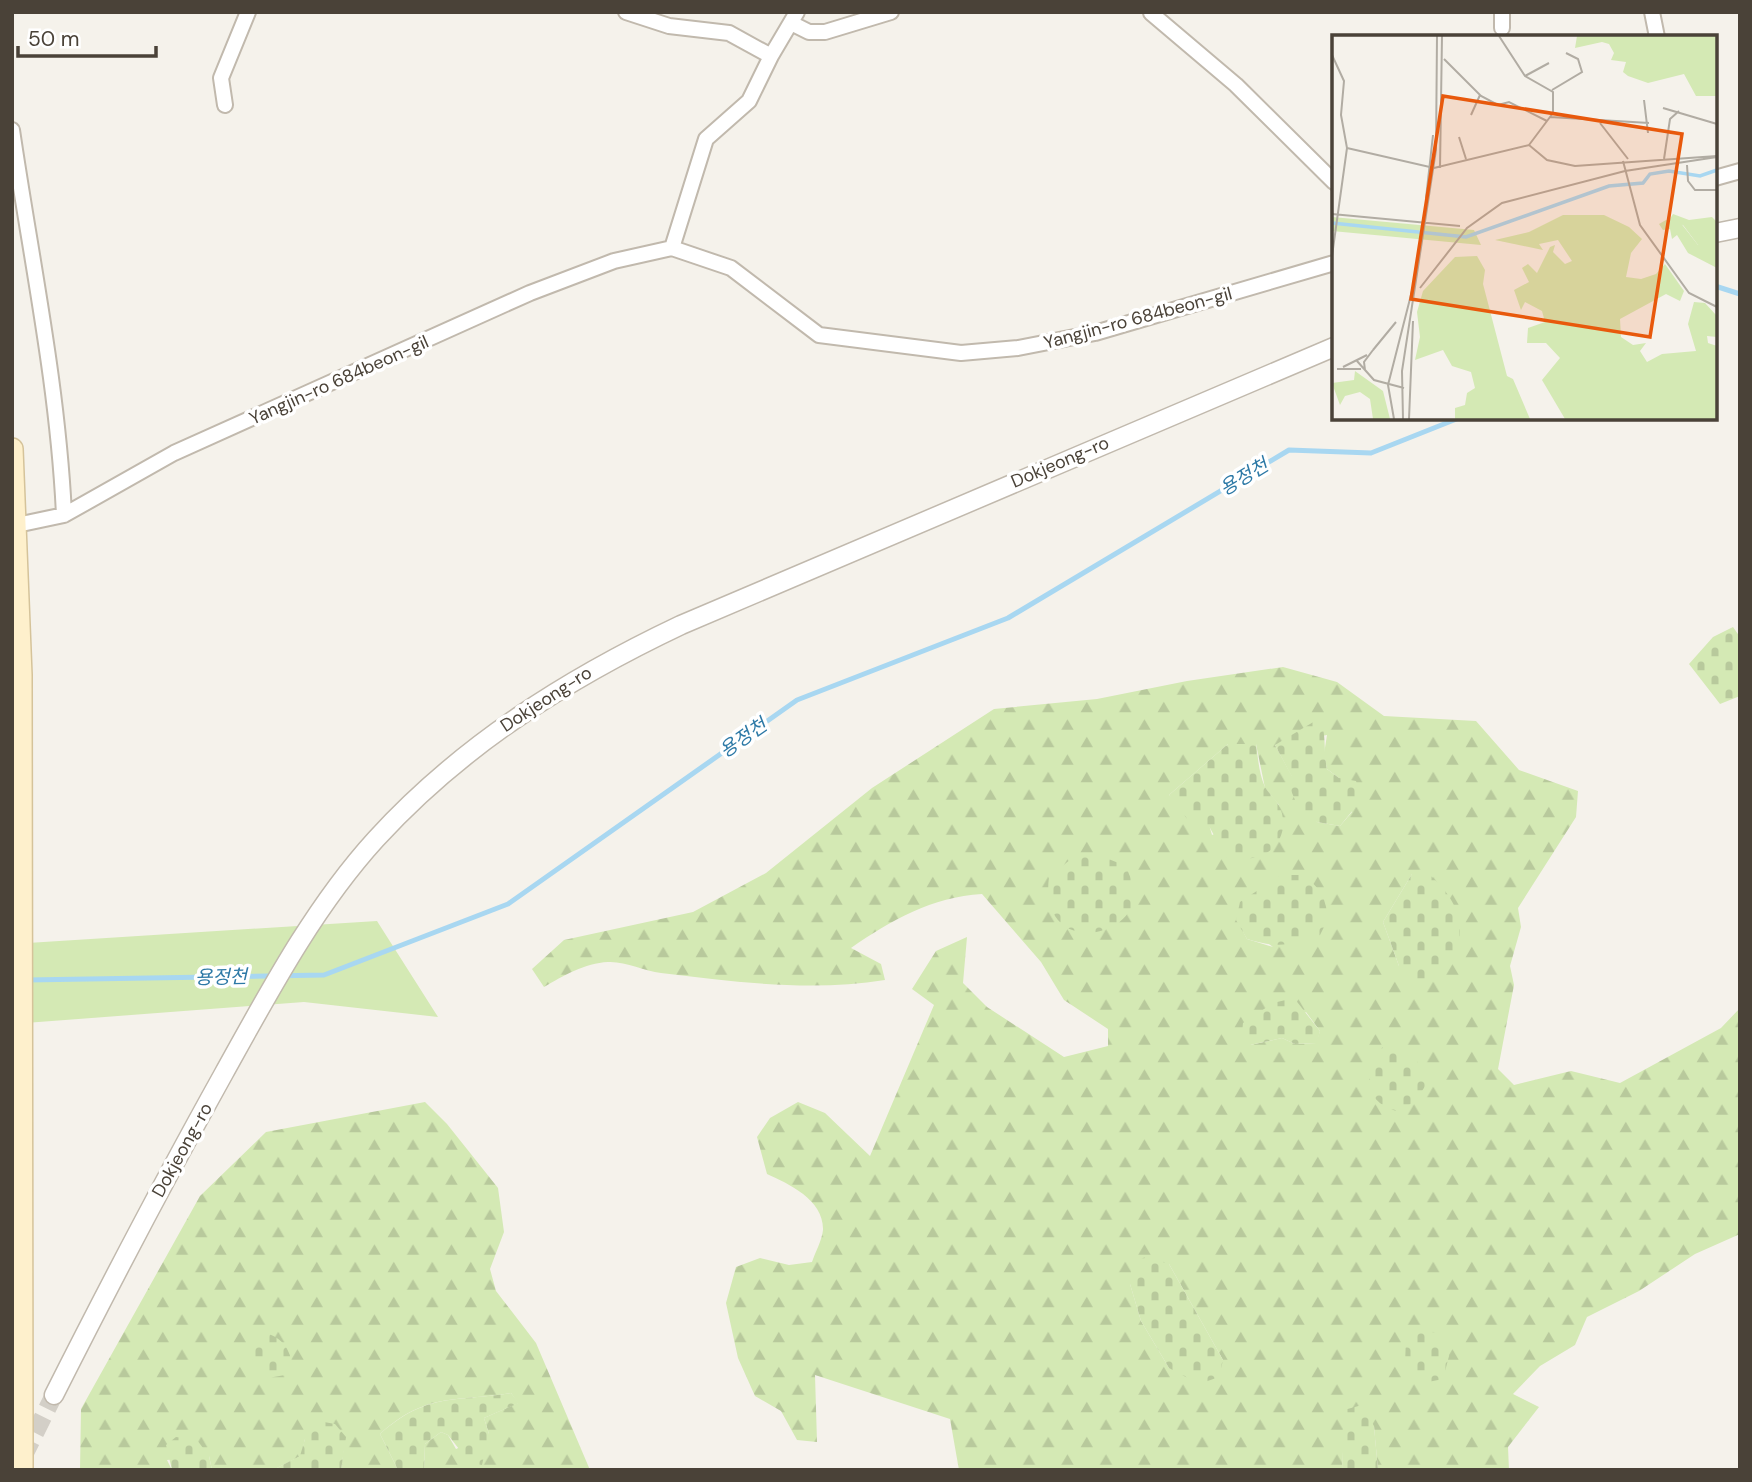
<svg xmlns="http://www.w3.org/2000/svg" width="1752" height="1482" font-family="'DM Sans','Noto Sans KR',sans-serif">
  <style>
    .grass { fill: #d4e9b4 }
    .forest { fill: url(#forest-firs); fill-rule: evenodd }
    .cemetery { fill: url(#cemetery-stones) }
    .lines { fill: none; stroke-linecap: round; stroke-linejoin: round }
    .stream { stroke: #a8d7f1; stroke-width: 5 }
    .tertiary-tunnel { stroke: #d3cfc7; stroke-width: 18; stroke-dasharray: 18 9; stroke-linecap: butt }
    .minor-casing { stroke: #c1b9ad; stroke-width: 18 }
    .tertiary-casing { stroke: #c1b9ad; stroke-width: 21 }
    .secondary-casing { stroke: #d5c39a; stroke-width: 24 }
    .minor { stroke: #fff; stroke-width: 14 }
    .tertiary { stroke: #fff; stroke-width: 18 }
    .secondary { stroke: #fef0cc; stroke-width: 21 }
    .labels { text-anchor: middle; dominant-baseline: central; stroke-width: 7; stroke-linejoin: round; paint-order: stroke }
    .street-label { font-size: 18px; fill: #4a4238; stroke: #fff }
    .water-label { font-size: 19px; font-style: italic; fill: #2d79a6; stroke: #fff }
    .inset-river { fill: none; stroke: #a8d7f1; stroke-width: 3.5 }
    .inset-road { fill: none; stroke: #b1aca3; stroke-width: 2 }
    .view { fill: #e8590c; fill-opacity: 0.15; stroke: #e8590c; stroke-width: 3.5 }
    .inset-edge { fill: none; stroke: #4a4238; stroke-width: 3.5 }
  </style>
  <defs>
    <pattern id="forest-firs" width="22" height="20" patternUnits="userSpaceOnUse" patternTransform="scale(1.75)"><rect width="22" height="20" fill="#d4e9b4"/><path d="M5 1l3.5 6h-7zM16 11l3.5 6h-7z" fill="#b8c99c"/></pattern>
    <pattern id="cemetery-stones" width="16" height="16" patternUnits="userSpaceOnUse" patternTransform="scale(1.75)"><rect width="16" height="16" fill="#d4e9b4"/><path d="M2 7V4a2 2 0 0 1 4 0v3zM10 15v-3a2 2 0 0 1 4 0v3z" fill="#b8c99c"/></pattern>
  </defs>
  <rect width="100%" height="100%" fill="#f5f2eb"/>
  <path class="grass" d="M 377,921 L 438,1017 L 304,1002 L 12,1024 L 12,944 Z"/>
  <path class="forest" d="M 1283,667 L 1337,682 L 1384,716 L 1476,721 L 1519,770 L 1578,791 L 1576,817 L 1518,908 L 1521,927 L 1510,966 L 1514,985 L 1498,1069 L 1514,1085 L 1571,1071 L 1620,1083 L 1721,1028 L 1740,1008 L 1740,1234 L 1695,1254 L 1639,1291 L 1587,1317 L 1575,1345 L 1540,1366 L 1513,1394 L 1539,1407 L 1508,1447 L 1509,1470 L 1378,1470 L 1374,1426 L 1343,1452 L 1342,1470 L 959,1470 L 950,1419 L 815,1375 L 817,1442 L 797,1440 L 781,1411 L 755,1396 L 738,1358 L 726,1303 L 736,1267 L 760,1258 L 789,1265 L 812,1262 C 815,1253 822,1240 823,1230 C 824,1200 789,1184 767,1174 L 757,1137 L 770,1118 L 798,1102 L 825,1113 L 870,1156 L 934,1005 L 912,989 L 936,951 L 967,937 L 963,983 L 987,1007 L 1064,1057 L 1108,1046 L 1108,1029 L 1064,1000 L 1041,962 L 982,894 C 932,897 891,920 851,948 L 881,964 L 885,980 C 812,992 734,982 661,973 C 644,971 625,961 608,962 C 585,963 563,976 544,987 L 532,969 L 564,940 L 693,912 L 766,873 L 872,788 L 994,709 L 1097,699 L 1187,681 ZM 1327,735 L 1324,754 L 1327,769 L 1339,778 L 1352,812 L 1340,826 L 1317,822 L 1275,745 ZM 1228,744 L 1256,744 L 1265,788 L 1279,805 L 1212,835 L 1210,828 L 1169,795 ZM 1412,874 L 1399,966 L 1383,922 ZM 1237,920 L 1273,947 L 1247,939 ZM 1306,1012 L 1320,1031 L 1316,1043 L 1295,1044 L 1282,1038 L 1250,1045 ZM 1169,1264 L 1223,1360 L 1169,1368 L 1141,1321 L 1130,1284 Z
    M 425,1102 L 447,1124 L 498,1188 L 504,1232 L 490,1269 L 496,1291 L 536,1343 L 590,1470 L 424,1470 L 425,1444 L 441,1432 L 448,1435 L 456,1449 L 489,1434 L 484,1418 L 518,1403 L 511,1393 C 455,1402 426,1392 380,1434 L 398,1470 L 341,1470 L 345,1437 L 305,1439 L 301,1456 L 273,1470 L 212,1470 L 209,1456 L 167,1460 L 172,1470 L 80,1470 L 81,1409 L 200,1196 L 266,1132 Z"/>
  <path class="cemetery" d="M 1733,627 L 1740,637 L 1740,696 L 1720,704 L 1689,664 L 1713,637 Z
    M 1320,718 C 1327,736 1323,750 1327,769 L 1339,778 L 1356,781 L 1362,799 L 1340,826 L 1317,822 L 1300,812 L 1290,788 L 1292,777 L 1275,745 Z
    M 1228,744 L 1256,744 C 1258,758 1259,774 1265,787 C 1268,793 1275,798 1278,804 C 1288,821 1283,842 1268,852 C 1255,860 1240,860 1226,857 L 1210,828 L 1191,824 L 1169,795 Z
    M 1096,854 L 1126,866 C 1128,873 1132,880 1134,887 C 1143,939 1038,960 1049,877 L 1071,859 Z
    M 1424,870 C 1464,903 1474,938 1437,979 L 1413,981 L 1399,966 L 1383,922 L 1412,874 Z
    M 1281,875 L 1305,875 L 1322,893 L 1329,917 L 1320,935 C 1291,946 1276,948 1247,939 L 1236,920 L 1240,902 Z
    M 1294,998 L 1320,1031 L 1317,1043 L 1295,1044 L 1282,1038 L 1250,1045 L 1242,1033 L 1243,1023 L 1273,1003 Z
    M 1385,1045 C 1410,1049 1420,1059 1427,1083 L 1417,1099 L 1400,1112 C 1367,1103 1368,1087 1372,1057 Z
    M 1145,1257 L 1169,1264 L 1223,1360 L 1219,1377 L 1199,1384 L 1169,1368 L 1141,1321 L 1130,1284 L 1132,1264 Z
    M 1425,1331 L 1442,1334 L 1449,1356 L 1443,1379 L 1418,1384 L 1405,1365 L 1406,1338 Z
    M 265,1333 C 283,1338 289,1348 293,1366 L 285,1375 L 268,1378 L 253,1366 L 251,1351 L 253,1338 Z
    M 511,1393 L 519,1403 L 484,1418 L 489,1434 L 482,1465 L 470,1463 L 448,1435 L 441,1432 L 425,1444 L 424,1470 L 398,1470 L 380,1434 C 427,1392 455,1402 511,1393 Z
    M 1362,1405 L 1374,1426 L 1378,1470 L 1342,1470 L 1344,1410 Z
    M 324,1422 L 335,1424 L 346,1437 L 341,1470 L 273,1470 L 300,1456 L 305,1439 Z
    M 176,1437 L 197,1440 L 209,1456 L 212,1470 L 172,1470 L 166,1445 Z"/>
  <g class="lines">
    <path class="stream" d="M 1715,286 L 1740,294
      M 27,980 L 324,975 L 508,904 L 797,700 L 1008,618 L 1289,450 L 1371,453 L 1459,418"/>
    <path class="tertiary-tunnel" d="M 23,1457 L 54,1395"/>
    <g class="minor-casing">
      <path id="minor" d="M 626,12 L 669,26 L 729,33 L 771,56
        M 1502,12 L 1502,28
        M 1652,12 L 1657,37
        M 1151,13 L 1236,85 L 1334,182
        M 791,23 L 809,32 L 825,32 L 891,12
        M 225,105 L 221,78 L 248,12
        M 12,130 C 31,259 58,385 64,515
        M 1715,178 L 1740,171
        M 672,248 L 706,139 L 749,101 L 771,56 L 797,12
        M 12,526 L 64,515 L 174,453 L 530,293 L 614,261 L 672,248 L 731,268 L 819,335 L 961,353 L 1018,348 L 1095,333 L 1334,263"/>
    </g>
    <g class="tertiary-casing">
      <path id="tertiary" d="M 1715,233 L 1740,228
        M 54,1395 C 109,1286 165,1179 224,1073 C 269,992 314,907 376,839 C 462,745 567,679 681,625 L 1334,347"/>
    </g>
    <g class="secondary-casing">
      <path id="secondary" d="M 12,449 L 21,675 L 22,1470"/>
    </g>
    <use href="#minor" class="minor"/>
    <use href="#tertiary" class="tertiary"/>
    <use href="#secondary" class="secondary"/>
  </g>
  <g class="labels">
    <g class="street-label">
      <text transform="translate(1138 318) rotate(-15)">Yangjin-ro 684beon-gil</text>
      <text transform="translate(339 380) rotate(-24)">Yangjin-ro 684beon-gil</text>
      <text transform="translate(1060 462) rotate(-23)">Dokjeong-ro</text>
      <text transform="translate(546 699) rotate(-33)">Dokjeong-ro</text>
      <text transform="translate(182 1150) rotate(-61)">Dokjeong-ro</text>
    </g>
    <g class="water-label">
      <text transform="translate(1244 477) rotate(-31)">용정천</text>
      <text transform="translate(743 738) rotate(-35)">용정천</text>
      <text transform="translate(221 977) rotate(-1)">용정천</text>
    </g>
  </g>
  <g transform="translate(1332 35)">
    <rect width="385" height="385" fill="#f5f2eb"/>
    <path d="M 0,182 L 142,195 L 149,210 L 0,196 Z" fill="#d4e9b4"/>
    <path d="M 245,1 L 385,1 L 385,61 L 364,61 L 352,39 L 316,48 L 296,41 L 291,37 L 294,27 L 279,25 L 282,18 L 277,9 L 270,7 L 243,13 ZM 341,179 L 357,185 L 380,182 L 385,187 L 385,214 L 372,204 L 366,210 L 351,190 L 336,187 ZM 231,180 L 272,180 L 297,192 L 310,204 L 299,218 L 294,242 L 309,244 L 324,239 L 333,229 L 352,256 L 348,266 L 334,259 L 288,284 L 289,302 L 301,310 L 314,308 L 308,316 L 315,327 L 330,319 L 364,316 L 356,289 L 362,267 L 373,268 L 384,280 L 385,302 L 375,301 L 376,308 L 385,311 L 385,384 L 233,384 L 210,345 L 228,323 L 214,308 L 195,308 L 196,293 L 213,287 L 210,276 L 193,267 L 189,275 L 182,255 L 197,247 L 190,233 L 196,229 L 205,238 L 218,212 L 223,210 L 221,217 L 233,229 L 240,226 L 226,205 L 207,209 L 211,215 L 163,205 L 197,197 ZM 145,221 L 153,235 L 151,249 L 175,341 L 181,344 L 198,384 L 123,384 L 123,373 L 133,370 L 135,358 L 143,353 L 139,337 L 120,331 L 111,315 L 83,325 L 88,302 L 85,277 L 91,256 L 123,222 ZM 23,336 L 51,356 L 58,384 L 41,384 L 38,364 L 28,357 L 13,361 L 8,370 L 0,348 L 22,345 Z" fill="#d4e9b4"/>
    <path d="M 334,185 L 348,187 L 366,210 L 368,197 L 378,205 L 385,214 L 385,233 L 356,218 L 345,200 L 340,204 L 338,194 L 331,195 L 327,189 Z" fill="#d4e9b4"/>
    <path class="inset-river" d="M 0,188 L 134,202 L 277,151 L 311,148 L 318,139 L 337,136 L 368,141 L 385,135"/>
    <path class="inset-road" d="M 167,1 L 193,41 L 221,57 L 221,78 L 197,110M 0,20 L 12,46 L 9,80 L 15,113 L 0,221M 112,24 L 149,61 L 166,70 L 177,67 L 215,86M 193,41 L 217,28M 220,55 L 250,37 L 246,24 L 234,18M 312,65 L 316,98M 331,73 L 385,89M 139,80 L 148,60M 218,82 L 317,88M 268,88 L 296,124M 127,102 L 134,124M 15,113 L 102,133 L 197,110 L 215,125 L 243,131 L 385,121M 332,124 L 338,84 L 347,76M 291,126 L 308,190 L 357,258 L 385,272M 355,130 L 356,146 L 363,155 L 385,155M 108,133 L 110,1M 94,163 L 101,100M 0,179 L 128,191M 88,253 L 135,193 L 170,168 L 293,136 L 385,122M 41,315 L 64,287M 25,326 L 42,345 L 72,353M 11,332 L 35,320M 5,334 L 29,334M 33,335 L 32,327 L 41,315M 62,384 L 56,350 L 81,252M 71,384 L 70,336 L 104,115 L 105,1M 77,384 L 81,286"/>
    <path class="view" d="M 111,61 L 350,99 L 318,302 L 79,264 Z"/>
    <rect width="385" height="385" class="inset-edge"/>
  </g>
  <rect width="1752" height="1482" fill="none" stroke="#4a4238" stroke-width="28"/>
  <path d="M18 46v10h138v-10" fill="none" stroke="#4a4238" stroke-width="3.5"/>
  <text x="28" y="46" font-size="21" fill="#4a4238" stroke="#ffffff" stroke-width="5" paint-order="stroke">50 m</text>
</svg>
